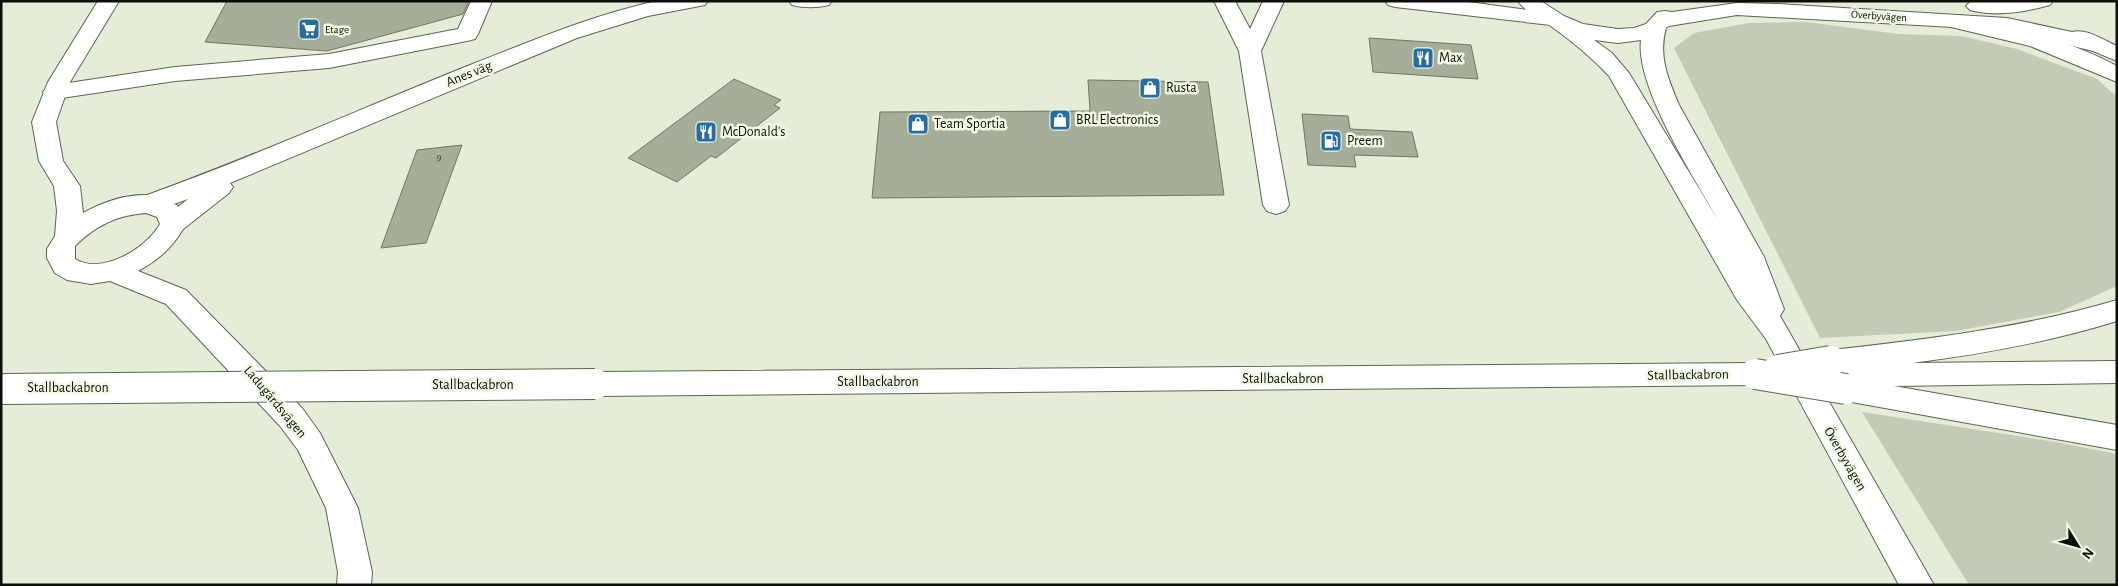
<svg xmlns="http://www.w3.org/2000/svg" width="2118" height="586" font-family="'Alegreya Sans',sans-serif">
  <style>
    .green { fill: #c3cbb6 }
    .building { fill: #a6ae9a; stroke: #707764 }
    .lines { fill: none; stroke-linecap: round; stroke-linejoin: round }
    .street-casing { stroke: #5e6553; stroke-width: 2 }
    .secondary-casing { stroke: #5e6553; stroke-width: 2 }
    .highway-casing { stroke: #5e6553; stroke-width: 2 }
    .street { fill: #fff; fill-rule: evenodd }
    .secondary { fill: #fff; fill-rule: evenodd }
    .highway { fill: #fff; fill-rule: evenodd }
    .highway-bridge-casing { stroke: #5e6553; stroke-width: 32; stroke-linecap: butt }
    .highway-bridge { stroke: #fff; stroke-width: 30 }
    .labels { text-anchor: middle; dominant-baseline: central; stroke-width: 5; stroke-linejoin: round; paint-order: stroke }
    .far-street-label { font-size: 11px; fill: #0b0e07; stroke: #f1fae4 }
    .far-poi-label { font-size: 11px; fill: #0b0e07; stroke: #f1fae4; text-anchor: start }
    .number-label { font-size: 11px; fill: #32362c }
    .poi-label { font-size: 14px; fill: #0b0e07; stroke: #f1fae4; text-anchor: start }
    .street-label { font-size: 14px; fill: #0b0e07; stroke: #f1fae4 }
  </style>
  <rect width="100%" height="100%" fill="#e4edd7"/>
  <path class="green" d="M 1807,22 L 1898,34 L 1961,36 L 2017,49 L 2097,79 L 2117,97 L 2117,286 L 2059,312 L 1956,331 L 1820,338 L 1674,48 L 1694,33 L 1749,23 Z
    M 1862,412 L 2056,442 L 2117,454 L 2117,585 L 1969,585 Z"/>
  <path class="building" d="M 227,1 L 469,1 L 463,14 L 327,51 L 205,42 Z
    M 1369,38 L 1471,45 L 1478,79 L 1373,72 Z
    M 734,79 L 781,100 L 774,105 L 780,108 L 716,158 L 711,156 L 677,182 L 628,158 Z
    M 1088,80 L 1208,82 L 1224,195 L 872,198 L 880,112 L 1090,111 Z
    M 1302,114 L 1348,116 L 1350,129 L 1412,132 L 1418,157 L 1354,155 L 1356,167 L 1308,165 Z
    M 462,145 L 426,243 L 381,248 L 417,150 Z"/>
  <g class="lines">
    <g class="street-casing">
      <path id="street" d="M 471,1 L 492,1 L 478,34 L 475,39 L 467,41 L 329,68 L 175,81 L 55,99 L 47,97 L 43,92 L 47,87 L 55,85 L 175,67 L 329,54 L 458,29 Z
        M 657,1 L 708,1 L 705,5 L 648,16 L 577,38 L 230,183 L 233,187 L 229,193 L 182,230 L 173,233 L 164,230 L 160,224 L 164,218 L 188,199 L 148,213 L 139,210 L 135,204 L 139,198 C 251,158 360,109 470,65 C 532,41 592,15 657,1 Z
        M 789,1 L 832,1 L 829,5 C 817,8 804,8 792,5 Z
        M 1214,1 L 1235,1 L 1250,29 L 1263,1 L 1284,1 L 1261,51 L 1289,205 L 1285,211 L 1276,214 L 1267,211 L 1263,205 L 1239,51 Z
        M 1385,1 L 1461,1 L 1551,13 L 1559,14 L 1562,19 L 1559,24 L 1551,25 L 1395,7 L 1388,5 Z"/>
    </g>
    <g class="secondary-casing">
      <path id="secondary" d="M 98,1 L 119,1 L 70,82 L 56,122 L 63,161 L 80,186 L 83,213 C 101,203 125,194 147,195 C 157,196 168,202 177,205 L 186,224 C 174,246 160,259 138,271 L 186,290 L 302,408 L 320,433 L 358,508 L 372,572 L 371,585 L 337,585 L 338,572 L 326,508 L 298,450 L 280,426 L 166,304 L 110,281 L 91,284 L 67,280 L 55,273 L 47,258 L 47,249 L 55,236 L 57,211 L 54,186 L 39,161 L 32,122 L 48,82 ZM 146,213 L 157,217 L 160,224 C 146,249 102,275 75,259 L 75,246 C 96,225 118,215 146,213 Z
        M 1518,1 L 1541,1 L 1564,16 L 1583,24 L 1618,29 L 1634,28 L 1646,24 L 1657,12 L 1665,11 L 1672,12 L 1737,3 L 1777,4 L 2007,18 L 2072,32 C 2087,28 2103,40 2117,46 L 2117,61 L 2093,51 L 2007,30 L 1737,15 L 1669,26 L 1666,28 C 1658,56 1668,79 1679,105 L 1764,257 L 1784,309 L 1780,316 L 1934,585 L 1899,585 L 1766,339 L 1737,300 L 1609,76 C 1592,58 1572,41 1552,27 C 1540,18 1527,14 1518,1 ZM 1594,40 L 1618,43 L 1641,40 C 1635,88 1697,182 1721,225 L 1629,73 L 1612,53 Z
        M 1971,1 L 2053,1 L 2050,5 C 2025,12 1995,17 1970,10 L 1966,6 Z"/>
    </g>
    <g class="highway-casing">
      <path id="highway" d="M 1955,15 C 2011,26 2066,39 2117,66 L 2117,82 L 2030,46 L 1947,26 L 1944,21 L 1947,16 Z
        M 2117,300 L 2117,321 C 2050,342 1982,354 1912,363 L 2117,361 L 2117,383 L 1894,386 L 2117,425 L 2117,450 L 1846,401 L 1836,397 L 1831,389 L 1834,384 L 1828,375 L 1830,372 L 1821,369 L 1817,361 L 1821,353 L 1831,350 C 1928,339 2023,328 2117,300 Z
        M 1755,363 L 1765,366 L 1770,374 L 1765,382 L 1755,385 L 595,396 L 585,392 L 580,384 L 585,376 L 595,372 Z"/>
    </g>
    <use href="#street" class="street"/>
    <use href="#secondary" class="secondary"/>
    <use href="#highway" class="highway"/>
    <g class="highway-bridge-casing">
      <path id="highway-bridge" d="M 1778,370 L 1831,361
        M 1755,374 L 1846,389
        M 1,389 L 595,384"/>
    </g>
    <use href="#highway-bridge" class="highway-bridge"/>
  </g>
  <defs>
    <g id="supermarket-square" transform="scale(1.125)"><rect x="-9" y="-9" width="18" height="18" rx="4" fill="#286da2" stroke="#f1fae4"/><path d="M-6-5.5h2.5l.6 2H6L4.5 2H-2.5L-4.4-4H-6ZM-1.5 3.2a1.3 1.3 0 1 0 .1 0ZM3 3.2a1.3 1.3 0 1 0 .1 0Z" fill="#fff"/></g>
    <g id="restaurant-square" transform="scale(1.125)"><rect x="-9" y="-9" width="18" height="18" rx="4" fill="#286da2" stroke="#f1fae4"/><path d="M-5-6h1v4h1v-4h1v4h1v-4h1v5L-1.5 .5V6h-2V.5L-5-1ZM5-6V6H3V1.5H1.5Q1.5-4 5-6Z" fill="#fff"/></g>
    <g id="shop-square" transform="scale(1.125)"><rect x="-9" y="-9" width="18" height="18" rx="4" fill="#286da2" stroke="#f1fae4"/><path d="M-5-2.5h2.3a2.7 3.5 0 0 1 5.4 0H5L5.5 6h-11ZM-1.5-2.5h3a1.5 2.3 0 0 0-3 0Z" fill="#fff"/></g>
    <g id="fuel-square" transform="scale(1.125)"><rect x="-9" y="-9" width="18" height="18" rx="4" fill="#286da2" stroke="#f1fae4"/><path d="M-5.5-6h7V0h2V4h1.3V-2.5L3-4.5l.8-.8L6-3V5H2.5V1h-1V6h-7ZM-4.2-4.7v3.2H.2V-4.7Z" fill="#fff"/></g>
  </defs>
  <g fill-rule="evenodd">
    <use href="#supermarket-square" x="309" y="29"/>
    <use href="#restaurant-square" x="1423" y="58"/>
    <use href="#shop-square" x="1150" y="88"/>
    <use href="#shop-square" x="1060" y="120"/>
    <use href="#shop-square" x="918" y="124"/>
    <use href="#restaurant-square" x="706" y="132"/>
    <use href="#fuel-square" x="1331" y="141"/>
  </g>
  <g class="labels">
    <g class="far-street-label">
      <text transform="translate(1879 16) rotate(4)">Överbyvägen</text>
    </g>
    <g class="far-poi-label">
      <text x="325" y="29">Etage</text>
    </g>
    <g class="number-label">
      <text x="439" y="156">9</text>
    </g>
    <g class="poi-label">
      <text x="1439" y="58">Max</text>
      <text x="1166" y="88">Rusta</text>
      <text x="1076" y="120">BRL Electronics</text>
      <text x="934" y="124">Team Sportia</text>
      <text x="722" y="132">McDonald's</text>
      <text x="1347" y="141">Preem</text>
    </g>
    <g class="street-label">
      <text transform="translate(469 74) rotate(-22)">Anes väg</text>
      <text transform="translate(1688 375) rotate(-1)">Stallbackabron</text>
      <text x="1283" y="379">Stallbackabron</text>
      <text x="878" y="382">Stallbackabron</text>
      <text x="473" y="385">Stallbackabron</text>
      <text x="68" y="388">Stallbackabron</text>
      <text transform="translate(275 402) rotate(50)">Ladugårdsvägen</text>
      <text transform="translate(1845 459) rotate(60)">Överbyvägen</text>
    </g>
  </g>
  <rect width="2118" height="586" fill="none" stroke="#0b0e07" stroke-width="5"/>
  <g transform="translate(2078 546) rotate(127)" stroke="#f1fae4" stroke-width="4" paint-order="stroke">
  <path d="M0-4L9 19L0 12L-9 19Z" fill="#0b0e07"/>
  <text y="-8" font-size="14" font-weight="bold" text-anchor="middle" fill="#0b0e07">N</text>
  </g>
</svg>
